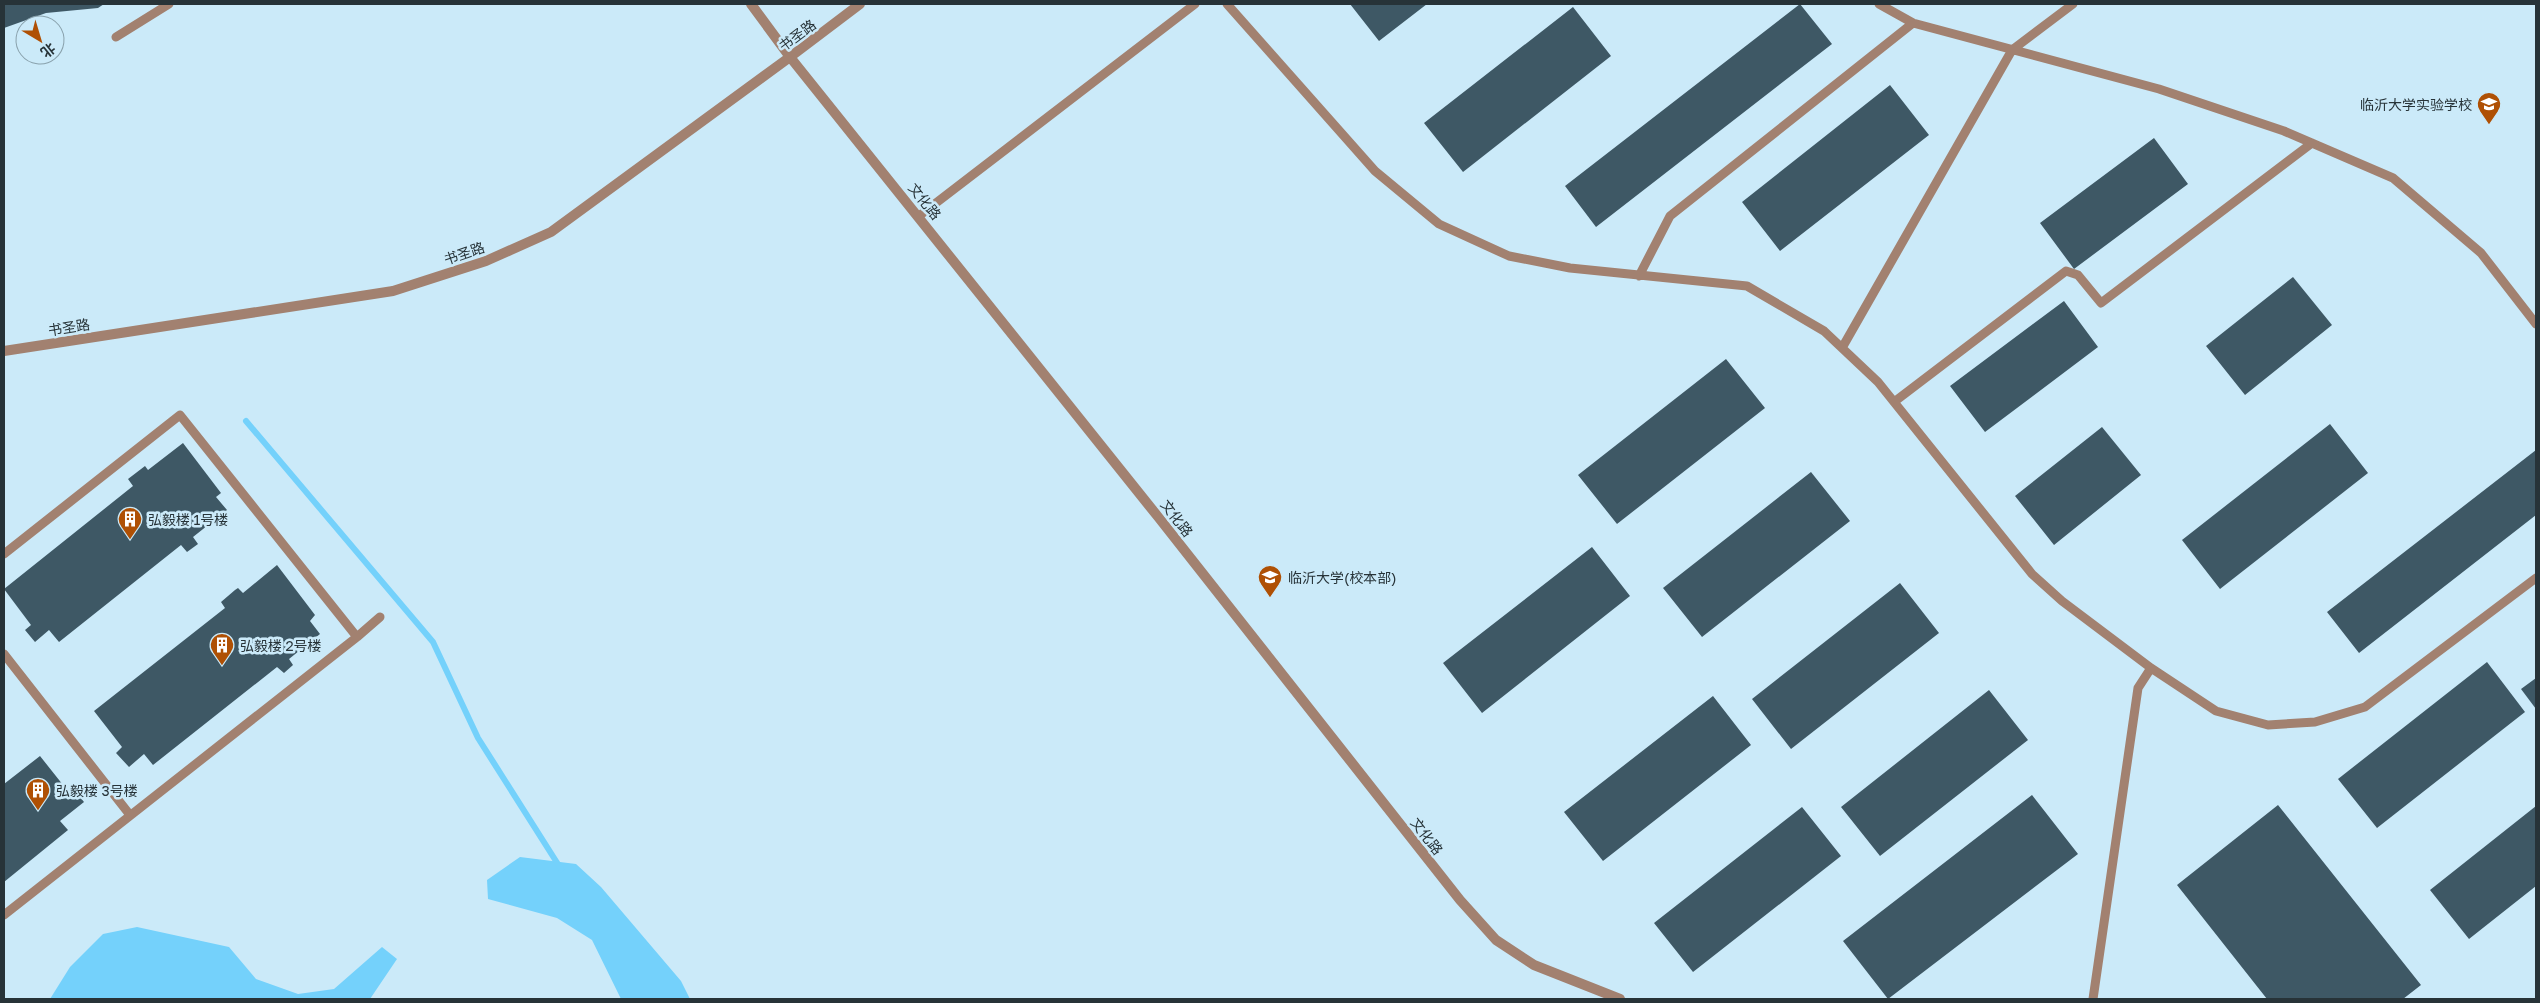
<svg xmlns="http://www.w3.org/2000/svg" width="2540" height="1003" font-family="'Golos Text','Noto Sans SC',sans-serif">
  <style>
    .water { fill: #74d1fb }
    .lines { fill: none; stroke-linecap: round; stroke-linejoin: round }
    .stream { stroke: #74d1fb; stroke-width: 6 }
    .building { fill: #3e5865 }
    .lane { stroke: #a28170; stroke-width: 9 }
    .street { stroke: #a28170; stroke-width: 10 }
    .labels { text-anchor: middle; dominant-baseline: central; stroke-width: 5; stroke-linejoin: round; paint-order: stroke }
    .street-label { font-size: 14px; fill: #273338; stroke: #cbeaf9 }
    .poi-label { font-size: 14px; fill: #273338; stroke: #cbeaf9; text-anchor: start }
  </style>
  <rect width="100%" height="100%" fill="#cbeaf9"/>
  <path class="water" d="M 520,857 L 576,864 L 601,887 L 681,981 L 690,999 L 621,999 L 592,940 L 557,918 L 488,899 L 487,880 Z
    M 137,927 L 229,947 L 256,979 L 298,994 L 334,989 L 382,947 L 397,959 L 370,999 L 50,999 L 70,967 L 103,934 Z"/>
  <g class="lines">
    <path class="stream" d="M 246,421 L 433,642 L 478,738 L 561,869"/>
  </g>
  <path class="building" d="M 4,4 L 104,4 L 98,8 L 46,13 L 4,28 Z
    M 1350,4 L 1427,4 L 1379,41 Z
    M 1800,4 L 1832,44 L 1596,227 L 1565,186 Z
    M 1573,7 L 1611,56 L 1463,172 L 1424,123 Z
    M 1890,85 L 1929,135 L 1780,251 L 1742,202 Z
    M 2154,138 L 2188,184 L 2074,269 L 2040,223 Z
    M 2293,277 L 2332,325 L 2245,395 L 2206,346 Z
    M 2064,301 L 2098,347 L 1985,432 L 1950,386 Z
    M 1726,359 L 1765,408 L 1617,524 L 1578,475 Z
    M 2330,424 L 2368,473 L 2220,589 L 2182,540 Z
    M 2102,427 L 2141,475 L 2054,545 L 2015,496 Z
    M 183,443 L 221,493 L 216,497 L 227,510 L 193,537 L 198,544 L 187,552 L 181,545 L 59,642 L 49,630 L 35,642 L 25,630 L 31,625 L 4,589 L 133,486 L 128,479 L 145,466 L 148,470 Z
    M 2536,450 L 2536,515 L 2359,653 L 2327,612 Z
    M 1811,472 L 1850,521 L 1702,637 L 1663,588 Z
    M 1592,547 L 1630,596 L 1482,713 L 1443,663 Z
    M 277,565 L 315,615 L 310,621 L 320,634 L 289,659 L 293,665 L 284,673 L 277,667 L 153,765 L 144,754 L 129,767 L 116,753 L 122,747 L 94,711 L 225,608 L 221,602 L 235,590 L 238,588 L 243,593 Z
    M 1900,583 L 1939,633 L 1791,749 L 1752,699 Z
    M 2487,662 L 2525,712 L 2377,828 L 2338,779 Z
    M 2536,678 L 2536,709 L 2521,689 Z
    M 1989,690 L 2028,740 L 1880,856 L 1841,807 Z
    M 1713,696 L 1751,745 L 1603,861 L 1564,812 Z
    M 40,756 L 67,790 L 72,787 L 84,802 L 60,821 L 68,830 L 4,882 L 4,784 Z
    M 2032,795 L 2078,854 L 1888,999 L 1843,941 Z
    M 2278,805 L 2421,985 L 2403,999 L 2267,999 L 2177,885 Z
    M 2536,806 L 2536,886 L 2469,939 L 2430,890 Z
    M 1802,807 L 1841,856 L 1693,972 L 1654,923 Z"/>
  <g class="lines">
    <path class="lane" d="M 1227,4 L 1375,171 L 1439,224 L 1509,256 L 1570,268 L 1747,286 L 1824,331 L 1878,382 L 2032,574 L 2062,601 L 2151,668 L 2216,711 L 2268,725 L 2315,722 L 2365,707 L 2536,578
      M 1879,4 L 1913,23 L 2159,89 L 2284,131 L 2393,178 L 2481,253 L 2536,324
      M 116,37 L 169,4
      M 919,216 L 1195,4
      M 1639,276 L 1670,216 L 1913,23
      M 1842,348 L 2012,50 L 2073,4
      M 1894,402 L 2066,271 L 2078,275 L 2101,303 L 2312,143
      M 4,554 L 180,415 L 357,637
      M 4,654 L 130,815
      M 4,915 L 357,637 L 380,617
      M 2093,999 L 2138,688 L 2151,668"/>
    <path class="street" d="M 751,4 L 790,57 L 1159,518 L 1460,900 L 1496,940 L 1534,965 L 1620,999
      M 4,351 L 393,291 L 486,261 L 551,232 L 790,57 L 860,4"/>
  </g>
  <defs>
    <g id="school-pin" transform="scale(1.25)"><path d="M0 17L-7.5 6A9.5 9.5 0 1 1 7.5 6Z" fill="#af5004" stroke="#cbeaf9"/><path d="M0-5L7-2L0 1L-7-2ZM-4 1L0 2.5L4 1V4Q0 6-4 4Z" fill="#fff"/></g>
    <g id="building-pin" transform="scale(1.25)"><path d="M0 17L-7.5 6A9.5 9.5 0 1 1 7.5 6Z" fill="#af5004" stroke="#cbeaf9"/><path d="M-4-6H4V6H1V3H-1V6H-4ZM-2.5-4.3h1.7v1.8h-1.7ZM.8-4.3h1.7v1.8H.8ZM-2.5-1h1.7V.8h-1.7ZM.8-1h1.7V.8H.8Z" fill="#fff"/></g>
    <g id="university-pin" transform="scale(1.25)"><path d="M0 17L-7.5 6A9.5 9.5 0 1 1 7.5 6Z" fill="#af5004" stroke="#cbeaf9"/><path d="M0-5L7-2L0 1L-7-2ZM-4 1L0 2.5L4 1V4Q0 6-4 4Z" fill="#fff"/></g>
  </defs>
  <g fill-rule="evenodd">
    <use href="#school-pin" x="2489" y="104"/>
    <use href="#building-pin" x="130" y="519"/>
    <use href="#university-pin" x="1270" y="577"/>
    <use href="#building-pin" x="222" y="645"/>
    <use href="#building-pin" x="38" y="790"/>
  </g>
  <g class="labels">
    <g class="street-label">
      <text transform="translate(797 35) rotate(-37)">书圣路</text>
      <text transform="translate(925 201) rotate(51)">文化路</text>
      <text transform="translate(464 253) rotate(-19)">书圣路</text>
      <text transform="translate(69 327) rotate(-9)">书圣路</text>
      <text transform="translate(1177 518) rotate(52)">文化路</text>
      <text transform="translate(1427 836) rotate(52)">文化路</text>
    </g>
    <g class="poi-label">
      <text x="2472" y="104" text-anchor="end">临沂大学实验学校</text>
      <text x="148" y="519">弘毅楼 1号楼</text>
      <text x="1288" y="577">临沂大学(校本部)</text>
      <text x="240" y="645">弘毅楼 2号楼</text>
      <text x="56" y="790">弘毅楼 3号楼</text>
    </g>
  </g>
  <rect width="2540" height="1003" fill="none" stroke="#273338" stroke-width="10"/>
  <g transform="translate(40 40) rotate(142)"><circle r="24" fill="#cbeaf9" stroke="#89a1ac"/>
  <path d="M0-4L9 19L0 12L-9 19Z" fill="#af5004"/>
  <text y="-8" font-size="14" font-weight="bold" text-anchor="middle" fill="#273338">北</text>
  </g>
</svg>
